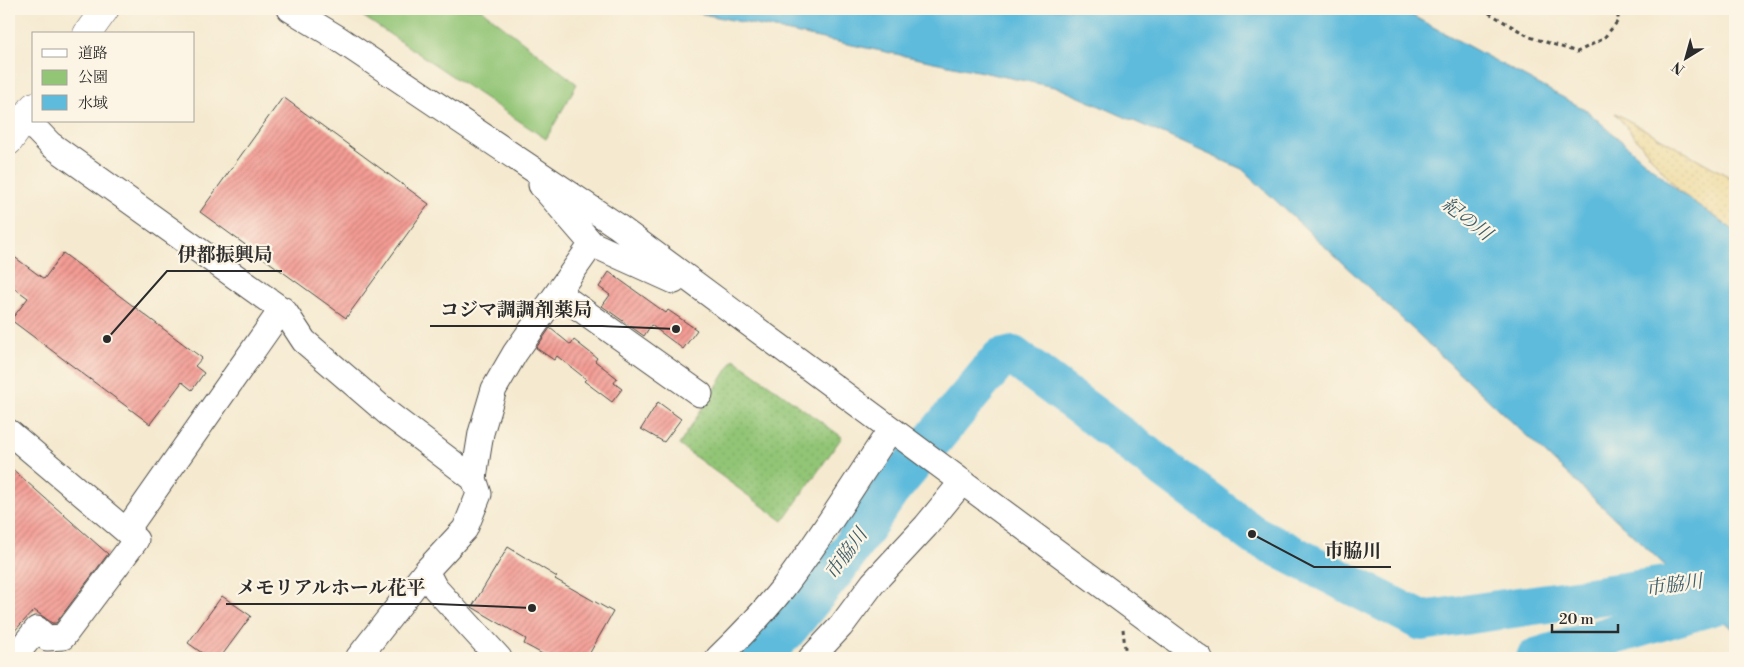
<svg xmlns="http://www.w3.org/2000/svg" width="1744" height="667" font-family="'Libre Bodoni','Noto Serif JP',serif">
  <style>
    .grass { fill: url(#grass-dots); stroke: #5e7850 }
    .sand { fill: url(#sand-dots); stroke: #8c8264 }
    .park { fill: #92c576; stroke: #5e7850 }
    .water { fill: #5ebbdc; stroke: #447384 }
    .lines { fill: none; stroke-linecap: round; stroke-linejoin: round }
    .river { stroke: #5ebbdc; stroke-width: 40 }
    .building { fill: url(#building-hatch) }
    .minor-casing { stroke: #494844; stroke-width: 27 }
    .highway-casing { stroke: #494844; stroke-width: 29 }
    .path { stroke: #494844; stroke-width: 3; stroke-dasharray: 4 4; stroke-linecap: butt }
    .minor { stroke: #fff; stroke-width: 25 }
    .highway { stroke: #fff; stroke-width: 28 }
    .labels { text-anchor: middle; dominant-baseline: central; stroke-width: 4.5; stroke-linejoin: round; paint-order: stroke }
    .water-label { font-size: 19px; font-style: italic; fill: #3d5d69; stroke: #fcf5e5 }
    .leader { fill: none; stroke: #2b2b2b; stroke-width: 2 }
    .callout-dot { fill: #2b2b2b; stroke: #fcf5e5; stroke-width: 2 }
    .callout-label { font-size: 19px; text-anchor: middle; font-weight: bold; fill: #2b2b2b; stroke: #fcf5e5; stroke-width: 4.5; stroke-linejoin: round; paint-order: stroke }
  </style>
  <defs>
    <pattern id="grass-dots" width="8" height="8" patternUnits="userSpaceOnUse" patternTransform="scale(1.25)"><rect width="8" height="8" fill="#92c576"/><path d="M2 2h.1M6 6h.1" fill="none" stroke="#7ea966" stroke-width="1.8" stroke-linecap="round"/></pattern>
    <pattern id="sand-dots" width="8" height="8" patternUnits="userSpaceOnUse" patternTransform="scale(1.25)"><rect width="8" height="8" fill="#eeda9e"/><path d="M2 2h.1M6 6h.1" fill="none" stroke="#cb8" stroke-width="1.8" stroke-linecap="round"/></pattern>
    <pattern id="building-hatch" width="6" height="6" patternUnits="userSpaceOnUse" patternTransform="scale(1.25)"><rect width="6" height="6" fill="#f39c94"/><path d="M-1 1l2-2M0 6l6-6M5 7l2-2" fill="none" stroke="#c57f79"/></pattern>
  </defs>
  <rect width="100%" height="100%" fill="#fcf5e5"/>
  <filter id="ink" filterUnits="userSpaceOnUse"><feTurbulence type="fractalNoise" baseFrequency=".02" numOctaves="2"/><feDisplacementMap in="SourceGraphic" scale="10" xChannelSelector="R" yChannelSelector="G"/><feConvolveMatrix kernelMatrix="1 2 1 2 8 2 1 2 1" color-interpolation-filters="sRGB"/></filter>
  <filter id="wash" filterUnits="userSpaceOnUse"><feTurbulence type="fractalNoise" baseFrequency=".0096" numOctaves="4" result="noise"/><feDisplacementMap in="SourceGraphic" scale="20" xChannelSelector="R" yChannelSelector="G"/><feGaussianBlur stdDeviation="1.12" result="paint"/><feColorMatrix in="noise" values="0 0 0 0 0 0 0 0 0 0 0 0 0 0 0 0 0 1.4 0 .05"/><feComposite in="paint" operator="in"/></filter>
  <g filter="url(#wash)">
    <rect width="100%" height="100%" fill="#f5ead0"/>
    <path class="grass" d="M 734,359 L 842,437 L 783,521 L 679,445 Z"/>
    <path class="sand" d="M 1615,113 L 1735,180 L 1735,231 L 1681,193 Z"/>
    <path class="park" d="M 352,9 L 481,9 L 577,84 L 546,139 Z"/>
    <path class="water" d="M 679,9 L 1400,9 L 1586,110 L 1681,193 L 1735,231 L 1735,631 L 1242,169 L 1059,88 Z"/>
    <g class="lines">
      <path class="river" d="M 758,658 L 787,630 L 838,567 L 890,491 L 1000,359 L 1013,356 L 1252,534 L 1422,621 L 1735,576
        M 1536,658 L 1735,599"/>
    </g>
    <g id="blocks">
      <path class="building" d="M 283,97 L 429,204 L 346,318 L 200,212 Z
        M 9,253 L 44,279 L 63,253 L 202,358 L 195,366 L 204,373 L 192,390 L 182,382 L 150,424 L 11,320 L 28,298 L 9,284 Z
        M 609,272 L 666,313 L 668,310 L 697,330 L 683,349 L 651,325 L 644,336 L 602,306 L 610,295 L 599,287 Z
        M 550,328 L 571,345 L 574,340 L 597,358 L 595,361 L 617,378 L 614,383 L 622,389 L 612,402 L 584,381 L 586,379 L 557,356 L 554,360 L 536,348 Z
        M 658,402 L 681,419 L 664,442 L 641,429 Z
        M 9,466 L 108,554 L 56,623 L 52,623 L 34,610 L 9,637 Z
        M 508,547 L 557,577 L 555,579 L 613,612 L 587,658 L 550,658 L 524,644 L 526,639 L 472,607 Z
        M 222,596 L 251,616 L 220,658 L 209,658 L 188,643 Z"/>
    </g>
  </g>
  <g filter="url(#ink)">
    <use href="#blocks" fill-opacity="0" stroke="#494844" stroke-width="1"/>
    <g class="lines">
      <g class="minor-casing">
        <path id="minor" d="M 290,9 L 336,37 L 616,225 L 1200,658
          M 25,118 L 50,144 L 285,312 L 304,341 L 390,415 L 474,479
          M 541,185 L 592,244 L 674,281
          M 558,293 L 700,394
          M 9,432 L 126,531
          M 426,571 L 465,529 L 479,494 L 474,479 L 476,464 L 481,433 L 494,389 L 515,353 L 592,244
          M 19,651 L 37,629 L 47,638 L 63,637 L 136,540 L 126,531 L 282,309
          M 358,658 L 426,571 L 435,588 L 499,658
          M 718,658 C 741,636 763,613 783,588 C 822,537 855,482 891,429
          M 811,658 L 841,626 L 873,583 L 926,526 L 962,482"/>
      </g>
      <g class="highway-casing">
        <path id="highway" d="M 87,34 L 105,9
          M 9,141 L 34,106"/>
      </g>
      <path class="path" d="M 1482,9 L 1530,37 L 1577,52 L 1603,39 L 1618,21 L 1618,9
        M 1123,629 L 1126,658
        M 977,658 L 979,655"/>
      <use href="#minor" class="minor"/>
      <use href="#highway" class="highway"/>
    </g>
  </g>
  <g class="labels">
    <g class="water-label">
      <text transform="translate(1467 219) rotate(38)">紀の川</text>
      <text transform="translate(846 554) rotate(-54)">市脇川</text>
      <text transform="translate(1674 585) rotate(-8)">市脇川</text>
    </g>
  </g>
  <path class="leader" d="M107 339L167 271H282M676 329L602 326H430M1252 534L1314 567H1391M532 608L436 604H226"/>
  <g class="callout-dot">
    <circle cx="107" cy="339" r="5"/>
    <circle cx="676" cy="329" r="5"/>
    <circle cx="1252" cy="534" r="5"/>
    <circle cx="532" cy="608" r="5"/>
  </g>
  <g class="callout-label">
    <text x="225" y="261">伊都振興局</text>
    <text x="516" y="316">コジマ調調剤薬局</text>
    <text x="1353" y="557">市脇川</text>
    <text x="331" y="594">メモリアルホール花平</text>
  </g>
  <rect width="1744" height="667" fill="none" stroke="#fcf5e5" stroke-width="30"/>
  <rect x="32" y="32" width="162" height="90" fill="#fcf5e5" stroke="#a8a49b"/>
  <rect x="42" y="49" width="25" height="8" fill="#ffffff" stroke="#a8a49b"/>
  <text x="78" y="58" font-size="15" fill="#2b2b2b">道路</text>
  <rect x="42" y="70" width="25" height="15" fill="#92c576" stroke="#a8a49b"/>
  <text x="78" y="82" font-size="15" fill="#2b2b2b">公園</text>
  <rect x="42" y="95" width="25" height="15" fill="#5ebbdc" stroke="#a8a49b"/>
  <text x="78" y="108" font-size="15" fill="#2b2b2b">水域</text>
  <g transform="translate(1686 58) rotate(217)" stroke="#fcf5e5" stroke-width="4" paint-order="stroke">
  <path d="M0-4L9 19L0 12L-9 19Z" fill="#2b2b2b"/>
  <text y="-8" font-size="14" font-weight="bold" text-anchor="middle" fill="#2b2b2b">N</text>
  </g>
  <path d="M1552 624v8h66v-8" fill="none" stroke="#2b2b2b" stroke-width="2.5"/>
  <text x="1559" y="624" font-size="15" fill="#2b2b2b" stroke="#fcf5e5" stroke-width="4" paint-order="stroke">20 m</text>
</svg>
